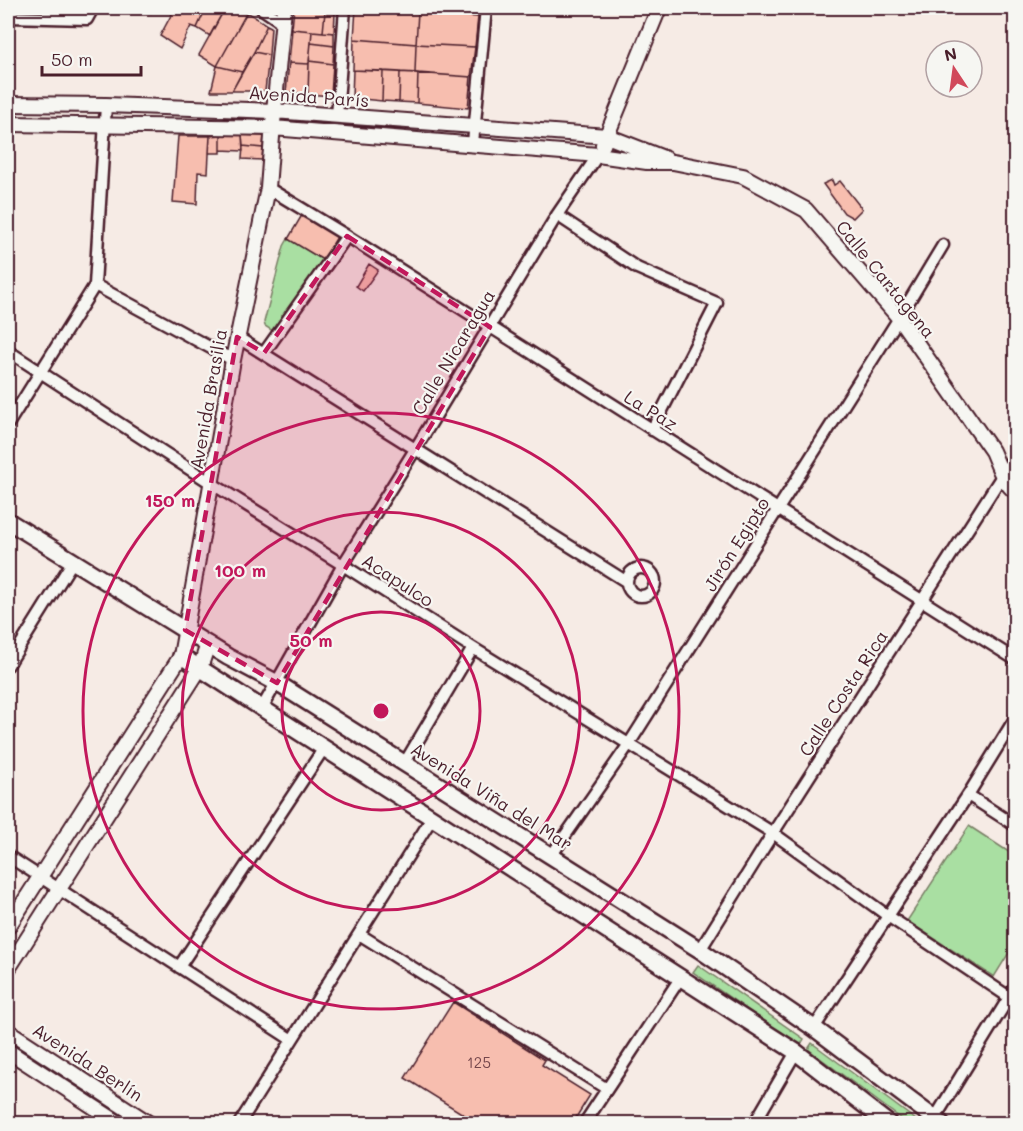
<svg xmlns="http://www.w3.org/2000/svg" width="1023" height="1131" font-family="Mali,sans-serif">
  <style>
    .green { fill: #a9dfa2; stroke: #7a7f66; stroke-width: 1.5 }
    .building { fill: #f7beaf; stroke: #4a1f2b; stroke-width: 1.5 }
    .lines { fill: none; stroke-linecap: round; stroke-linejoin: round }
    .minor-casing { stroke: #4a1f2b; stroke-width: 15 }
    .tertiary-casing { stroke: #4a1f2b; stroke-width: 18 }
    .secondary-casing { stroke: #4a1f2b; stroke-width: 20 }
    .minor { stroke: #f6f6f2; stroke-width: 10 }
    .tertiary { stroke: #f6f6f2; stroke-width: 14 }
    .secondary { stroke: #f6f6f2; stroke-width: 15 }
    .marked { fill: #c2185b; fill-opacity: 0.2; stroke: #c2185b; stroke-width: 4.5; stroke-dasharray: 12 8; stroke-linejoin: round }
    .ring { fill: none; stroke: #c2185b; stroke-width: 3 }
    .labels { text-anchor: middle; dominant-baseline: central; stroke-width: 4.5; stroke-linejoin: round; paint-order: stroke }
    .number-label { font-size: 15px; fill: #75474c }
    .street-label { font-size: 18px; fill: #4a1f2b; stroke: #f6f6f2 }
    .centre { fill: #c2185b; stroke: #f6f6f2; stroke-width: 3 }
    .ring-label { font-size: 18px; text-anchor: middle; font-weight: bold; fill: #c2185b; stroke: #f6f6f2; stroke-width: 4.5; stroke-linejoin: round; paint-order: stroke }
  </style>
  <rect width="100%" height="100%" fill="#f6ebe5"/>
  <filter id="ink" filterUnits="userSpaceOnUse"><feTurbulence type="fractalNoise" baseFrequency=".0167" numOctaves="2"/><feDisplacementMap in="SourceGraphic" scale="12" xChannelSelector="R" yChannelSelector="G"/><feConvolveMatrix kernelMatrix="1 2 1 2 8 2 1 2 1" color-interpolation-filters="sRGB"/></filter>
  <g filter="url(#ink)">
    <path class="green" d="M 288,239 L 323,260 L 279,335 L 265,326 L 264,322 L 284,246 Z
      M 969,826 L 1015,856 L 1015,943 L 994,977 L 907,921 Z
      M 698,965 L 804,1039 L 800,1046 L 693,972 Z
      M 812,1043 L 920,1123 L 907,1123 L 808,1049 Z"/>
    <path class="building" d="M 140,8 L 154,8 L 151,13 Z
      M 175,8 L 206,8 L 197,28 L 191,26 L 180,49 L 160,36 Z
      M 206,8 L 225,8 L 210,36 L 197,28 Z
      M 225,8 L 240,8 L 247,12 L 217,66 L 199,55 Z
      M 294,8 L 318,8 L 317,11 Z
      M 294,8 L 325,12 L 323,32 L 292,29 Z
      M 318,8 L 336,8 L 335,13 L 317,11 Z
      M 356,8 L 418,12 L 416,44 L 354,39 Z
      M 356,8 L 392,8 L 392,11 Z
      M 392,8 L 405,8 L 405,12 L 392,11 Z
      M 405,8 L 418,8 L 418,12 L 405,12 Z
      M 418,8 L 450,8 L 449,15 L 418,12 Z
      M 450,8 L 479,8 L 478,17 L 449,15 Z
      M 247,12 L 267,25 L 254,52 L 242,72 L 217,66 Z
      M 325,12 L 335,13 L 334,33 L 323,32 Z
      M 418,12 L 478,17 L 475,47 L 416,44 Z
      M 267,25 L 271,27 L 269,55 L 254,52 Z
      M 292,29 L 312,31 L 309,64 L 289,63 Z
      M 312,31 L 334,33 L 334,46 L 311,43 Z
      M 354,39 L 416,44 L 415,73 L 353,70 Z
      M 311,43 L 334,46 L 333,64 L 309,61 Z
      M 416,44 L 475,47 L 471,77 L 415,73 Z
      M 254,52 L 269,55 L 265,91 L 232,91 Z
      M 309,61 L 333,64 L 331,96 L 308,94 Z
      M 289,63 L 309,64 L 308,94 L 286,92 Z
      M 217,66 L 242,72 L 232,91 L 211,91 Z
      M 353,70 L 383,71 L 382,101 L 352,98 Z
      M 383,71 L 400,72 L 399,102 L 382,101 Z
      M 400,72 L 418,73 L 417,103 L 399,102 Z
      M 418,73 L 471,77 L 468,108 L 417,103 Z
      M 221,135 L 242,135 L 243,151 L 221,150 Z
      M 221,135 L 221,153 L 209,153 L 210,136 Z
      M 242,135 L 264,136 L 263,148 L 243,146 Z
      M 178,136 L 210,136 L 208,173 L 198,172 L 197,204 L 173,202 Z
      M 243,146 L 263,148 L 262,160 L 242,159 Z
      M 832,180 L 834,185 L 840,181 L 862,209 L 853,218 L 844,213 L 823,184 Z
      M 302,215 L 337,237 L 323,260 L 288,239 Z
      M 369,264 L 378,270 L 363,291 L 356,286 Z
      M 453,1002 L 545,1060 L 542,1065 L 590,1095 L 572,1124 L 479,1124 L 405,1078 Z"/>
    <g class="lines">
      <g class="minor-casing">
        <path id="minor" d="M 261,8 L 283,23
          M 8,17 L 87,19 L 93,8
          M 337,116 L 345,8
          M 473,143 L 486,8
          M 268,188 L 347,236 L 1016,660
          M 557,215 L 637,268 L 717,303 L 652,430
          M 95,285 L 233,360
          M 237,337 L 627,582
          M 8,351 L 211,483 L 343,565 L 473,648 L 773,833 L 888,916 L 1009,997
          M 264,353 L 347,236
          M 8,424 L 95,285 L 106,105
          M627 582a14 14 0 1 1 28 0a14 14 0 1 1-28 0Z
          M 8,665 L 73,561
          M 262,708 L 343,565 L 416,448 L 557,215 L 598,155
          M 404,764 L 473,648
          M 968,795 L 1016,826
          M 8,856 L 292,1040
          M 551,856 L 629,744 L 899,318 L 943,245
          M 359,934 L 607,1089
          M 700,950 L 773,833 L 1016,454
          M 179,967 L 324,748
          M 814,1028 L 968,795 L 1016,717
          M 935,1118 L 1016,986
          M 239,1124 L 432,818
          M 584,1124 L 681,977
          M 754,1124 L 796,1052"/>
      </g>
      <g class="tertiary-casing">
        <path id="tertiary" d="M 8,104 L 106,105 L 274,111 L 607,136 L 666,159
          M 8,124 L 273,128 L 598,155 L 647,162 L 673,162 L 743,176 L 806,210 L 899,318 L 992,451 C 998,464 1003,483 1016,492
          M 603,145 L 659,8
          M 8,927 L 181,656 L 233,360 L 268,188 L 274,111 L 284,8
          M 8,969 L 200,668 L 208,644
          M 8,1031 L 150,1124
          M 8,1051 L 120,1124"/>
      </g>
      <g class="secondary-casing">
        <path id="secondary" d="M 8,521 L 228,657 L 277,683 L 700,950 L 814,1028 L 942,1124
          M 181,656 L 796,1052 L 889,1124"/>
      </g>
      <use href="#minor" class="minor"/>
      <use href="#tertiary" class="tertiary"/>
      <use href="#secondary" class="secondary"/>
    </g>
  </g>
  <path class="marked" d="M 347,236 L 490,327 L 277,683 L 185,630 L 237,337 L 264,353 Z"/>
  <g class="ring">
    <circle cx="381" cy="711" r="99"/>
    <circle cx="381" cy="711" r="199"/>
    <circle cx="381" cy="711" r="298"/>
  </g>
  <g class="labels">
    <g class="number-label">
      <text x="479" y="1062">125</text>
    </g>
    <g class="street-label">
      <text transform="translate(309 96) rotate(4)">Avenida París</text>
      <text transform="translate(886 279) rotate(51)">Calle Cartagena</text>
      <text transform="translate(453 352) rotate(-59)">Calle Nicaragua</text>
      <text transform="translate(208 399) rotate(-80)">Avenida Brasilia</text>
      <text transform="translate(651 410) rotate(32)">La Paz</text>
      <text transform="translate(736 544) rotate(-58)">Jirón Egipto</text>
      <text transform="translate(398 580) rotate(33)">Acapulco</text>
      <text transform="translate(843 693) rotate(-57)">Calle Costa Rica</text>
      <text transform="translate(492 796) rotate(32)">Avenida Viña del Mar</text>
      <text transform="translate(88 1062) rotate(33)">Avenida Berlín</text>
    </g>
  </g>
  <circle cx="381" cy="711" r="9" class="centre"/>
  <g class="ring-label">
    <text x="170" y="507">150 m</text>
    <text x="240" y="577">100 m</text>
    <text x="311" y="647">50 m</text>
  </g>
  <rect width="1023" height="1131" fill="none" stroke="#f6f6f2" stroke-width="30"/>
  <rect x="15" y="15" width="993" height="1101" fill="none" stroke="#4a1f2b" stroke-width="2" filter="url(#ink)"/>
  <g transform="translate(954 69) rotate(347)"><circle r="28" fill="#f6f6f2" stroke="#b1a0a2" stroke-width="1.5"/>
  <path d="M0-4.5L10 22L0 15L-10 22Z" fill="#d1495b"/>
  <text y="-9" font-size="16" font-weight="bold" text-anchor="middle" fill="#4a1f2b">N</text>
  </g>
  <path d="M42 66v9h99v-9" fill="none" stroke="#4a1f2b" stroke-width="3"/>
  <text x="51" y="66" font-size="18" fill="#4a1f2b" stroke="#f6f6f2" stroke-width="4.5" paint-order="stroke">50 m</text>
</svg>
